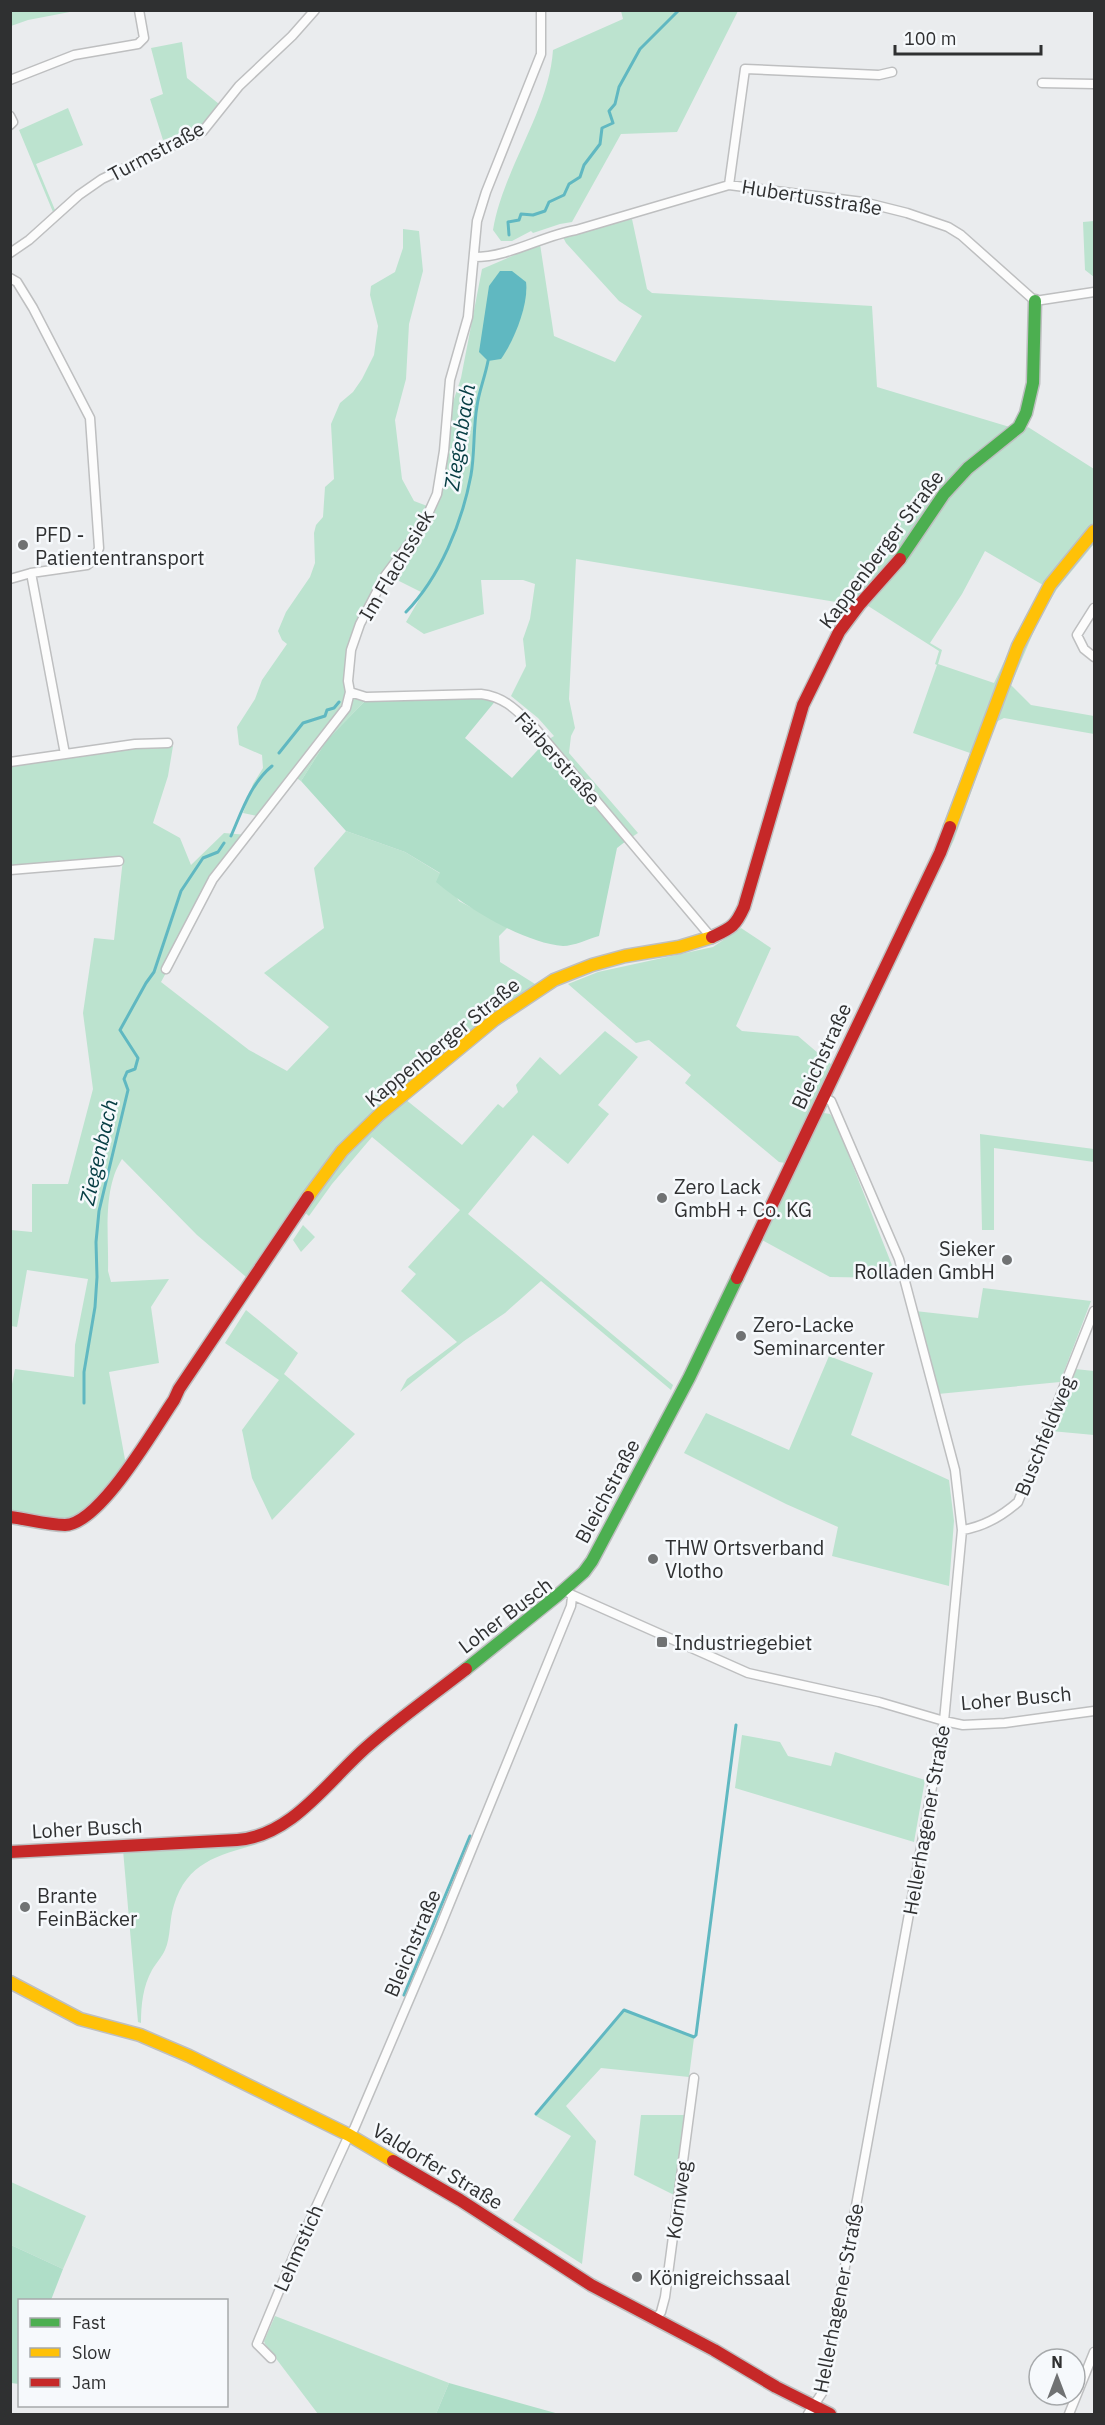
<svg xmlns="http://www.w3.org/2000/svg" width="1105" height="2425" font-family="'IBM Plex Sans',sans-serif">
	<rect width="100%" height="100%" fill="#eaecee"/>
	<!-- green -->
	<path fill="#bce3cf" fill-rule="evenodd" d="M 10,11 L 11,10 L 75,11 L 28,20 L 11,26 Z
		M 621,11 L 738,11 L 677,132 L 621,134 L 572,222 L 560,224 L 533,233 L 531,231 L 512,241 L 501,241 L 493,230 C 503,169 549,111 553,50 L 623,19 Z
		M 182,42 L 187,78 L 219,104 L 206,121 L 196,129 L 163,140 L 150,99 L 163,94 L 151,48 Z
		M 68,108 L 83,145 L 36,164 L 55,210 L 53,212 L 19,130 Z
		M 632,219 L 647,289 L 652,293 L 872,306 L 877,387 L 1023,431 L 1028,427 L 1094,469 L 1094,544 L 1057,589 L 1040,617 L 1011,685 L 1031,705 L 1094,716 L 1094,734 L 1004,718 L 996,722 L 954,840 L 873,1007 L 863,1000 L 933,852 L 970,753 L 913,733 L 937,665 L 935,664 L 939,651 L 865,604 L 860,606 L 576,559 L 569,699 L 575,728 L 571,736 L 569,753 L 638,833 L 626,841 L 546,741 L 554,736 L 538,718 L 511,696 L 526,666 L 523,639 L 530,619 L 535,584 L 523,580 L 481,580 L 484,614 L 424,634 L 406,622 L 423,593 L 391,577 C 371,612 347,650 352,692 L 367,699 L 327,740 L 301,781 L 292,775 L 262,817 L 243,813 L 253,784 L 263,768 L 262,755 L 239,745 L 237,727 L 255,699 L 262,680 L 287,644 L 282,640 L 278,631 L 286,612 L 310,577 L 315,563 L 314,533 L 316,525 L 323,517 L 325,487 L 334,479 L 331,424 L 340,403 L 353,392 L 362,379 L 374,355 L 378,326 L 370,295 L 371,286 L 395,272 L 403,248 L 403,229 L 419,231 L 423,271 L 409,324 L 406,379 L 395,420 L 402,479 L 414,501 L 435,509 L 440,495 L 443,432 L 461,378 L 482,269 L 540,244 L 554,336 L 615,362 L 642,316 L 619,301 L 566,243 L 563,237 ZM 985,551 L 1043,585 L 1023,621 L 994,683 L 938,664 L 942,650 L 930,643 L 962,594 Z
		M 1094,221 L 1094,277 L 1085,270 L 1083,222 Z
		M 173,746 L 168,776 L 153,823 L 180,838 L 191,865 L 224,833 L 248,835 L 232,852 L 161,982 L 249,1050 L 287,1071 L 329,1027 L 264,973 L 324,928 L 314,868 L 346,831 L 405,852 L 441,874 L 459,901 L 508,927 L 499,936 L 500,962 L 543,989 L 531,996 L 405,1099 L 462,1145 L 498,1104 L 503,1108 L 518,1092 L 516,1085 L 540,1057 L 560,1075 L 605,1031 L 638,1057 L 598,1105 L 609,1114 L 568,1164 L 533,1135 L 468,1214 L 673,1385 L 671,1390 L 541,1281 L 505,1313 L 464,1341 L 400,1392 L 407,1379 L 457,1342 L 401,1291 L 416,1274 L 408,1267 L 460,1210 L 372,1137 L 332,1184 L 309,1216 L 303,1211 L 252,1282 L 197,1235 L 122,1159 C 102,1190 109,1236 108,1271 L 111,1282 L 169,1279 L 151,1307 L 159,1363 L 109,1372 L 126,1465 L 91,1511 L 63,1519 L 11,1513 L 10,1394 L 15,1369 L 74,1377 L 75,1345 L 88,1279 L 27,1270 L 17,1327 L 11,1326 L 11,1230 L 32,1232 L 32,1184 L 68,1184 L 93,1089 L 83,1013 L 94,938 L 114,940 L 123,859 L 11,867 L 10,765 L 105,751 Z
		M 741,928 L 771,948 L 736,1026 L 742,1031 L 798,1036 L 832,1065 L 785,1163 L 779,1162 L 685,1083 L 691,1075 L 649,1040 L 636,1043 L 568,984 L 598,972 L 713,947 Z
		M 824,1113 L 830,1114 L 836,1123 L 897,1278 L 830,1277 L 760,1239 L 819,1117 Z
		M 980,1134 L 1094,1149 L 1094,1162 L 994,1148 L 994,1230 L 982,1230 Z
		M 303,1225 L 315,1237 L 301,1252 L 293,1240 Z
		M 983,1288 L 1091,1301 L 1060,1382 L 938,1394 L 915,1311 L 978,1318 Z
		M 246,1310 L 298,1353 L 284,1374 L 355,1434 L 272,1520 L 252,1478 L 242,1430 L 279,1380 L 225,1343 Z
		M 829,1356 L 873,1373 L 851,1435 L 949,1480 L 954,1521 L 949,1586 L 832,1556 L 838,1527 L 786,1504 L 684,1453 L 706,1413 L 789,1450 Z
		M 1075,1369 L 1094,1371 L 1094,1435 L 1051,1431 Z
		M 742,1735 L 780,1742 L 788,1756 L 831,1766 L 835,1752 L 925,1780 L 914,1842 L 735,1788 Z
		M 258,1844 C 219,1855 187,1862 174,1905 C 169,1920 171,1937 165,1950 C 162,1957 156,1963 152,1970 C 143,1986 141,2005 141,2023 L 138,2022 L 123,1850 Z
		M 625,2011 L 694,2038 L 689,2077 L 601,2068 L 566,2106 L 596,2141 L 582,2264 L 513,2220 L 571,2136 L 536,2116 Z
		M 641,2115 L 685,2115 L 674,2195 L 634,2175 Z
		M 11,2182 L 86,2216 L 63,2269 L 11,2245 Z
		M 275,2316 L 449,2383 L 436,2414 L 318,2414 L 265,2344 L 264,2341 Z"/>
	<!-- forest -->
	<path fill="#afdec8" d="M 485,696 L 497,699 L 465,738 L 512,778 L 546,741 L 626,841 L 617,848 L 599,936 C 588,939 574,946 563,946 C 524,943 465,907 436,882 L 440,873 L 405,852 L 346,831 L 301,781 L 327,740 L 367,699 Z
		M 11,2245 L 63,2269 L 51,2300 L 20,2300 L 19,2384 L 11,2383 Z
		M 449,2383 L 559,2414 L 436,2414 Z"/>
	<!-- water -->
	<path fill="#60b8c1" d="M 500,271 L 512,271 L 526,282 C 529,304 514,341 501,359 L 488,361 L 479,352 L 489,286 Z"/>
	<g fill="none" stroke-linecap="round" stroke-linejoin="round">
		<!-- stream -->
		<path stroke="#60b8c1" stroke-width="3" d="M 509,235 L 508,222 L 519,220 L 521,214 L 533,215 L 545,211 L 549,202 L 564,195 L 569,184 L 580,177 L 584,165 L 600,144 L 602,128 L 613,123 L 609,111 L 615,104 L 619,87 L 640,49 L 679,10
			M 406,612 C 440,577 462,523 471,475 C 475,452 473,429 477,406 C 479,391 485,377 488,361
			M 279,753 L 303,723 L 325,716 L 327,710 L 334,708 L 339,702
			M 231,836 C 242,811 251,783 272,766
			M 84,1403 L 84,1372 L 95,1307 L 97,1277 L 96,1242 L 99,1211 L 128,1090 L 124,1079 L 127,1072 L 135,1069 L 138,1058 L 120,1030 L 146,983 L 154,972 L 181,891 L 203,858 L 218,852 L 224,843
			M 404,1995 L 470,1836
			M 536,2114 L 624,2010 L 694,2037 L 696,2035 L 736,1725"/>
		<!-- street casing -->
		<g stroke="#bebfc0" stroke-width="11">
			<path id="street" d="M 10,80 L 74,55 L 138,44 L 144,38 L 139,10
				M 1042,83 L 1094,84
				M 10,116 L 13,122 L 10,125
				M 729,185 L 745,69 L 879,75 L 892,72
				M 10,253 L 29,240 L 79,195 L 102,179 L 203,131 L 239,86 L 292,36 L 315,10
				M 474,257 C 510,257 541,236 576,230 L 729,185 L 863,202 L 907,213 L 948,227 L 961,235 L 1035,301 L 1094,292
				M 10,278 L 17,282 L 33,308 L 90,418 L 99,548 L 95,559 L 87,565 L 31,573 L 10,579
				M 31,573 L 65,754
				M 1094,608 L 1077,635 L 1084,649 L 1094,657
				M 350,692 L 366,697 L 481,694 C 506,697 518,712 535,728 L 711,937
				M 10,762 L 135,744 L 168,743
				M 10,870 L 119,861
				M 166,969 L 213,879 L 346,708 L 350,692 L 348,681 L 351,650 L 360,624 L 385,576 L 423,525 L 437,494 L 444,451 L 450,380 L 468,317 L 477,221 L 486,192 L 541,54 L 541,10
				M 962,1530 C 983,1527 1002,1516 1018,1502 L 1094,1311
				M 570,1594 L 748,1673 L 879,1702 L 944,1721 L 963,1725 L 1005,1723 L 1094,1711
				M 656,2319 L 661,2312 L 665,2297 L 694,2078
				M 271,2358 L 257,2344 L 294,2255 L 349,2135 L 354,2129 L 438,1932 L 571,1606 L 572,1597
				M 808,2414 L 822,2393 L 944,1721 L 962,1530 L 955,1470 L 899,1259 L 831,1101 L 823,1097
				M 1069,2414 L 1094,2352"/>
		</g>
		<!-- fast casing -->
		<g stroke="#bebfc0" stroke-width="15">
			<path id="fast" d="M 900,559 L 944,494 L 968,468 L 1019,427 L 1026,413 L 1033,383 L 1035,301
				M 466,1669 L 558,1595 L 584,1572 L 592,1561 L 689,1378 L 737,1278"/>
		</g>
		<!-- slow casing -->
		<g stroke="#bebfc0" stroke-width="15">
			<path id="slow" d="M 950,827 L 1018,646 L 1050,585 L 1094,531
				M 308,1197 L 342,1151 L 380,1114 L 494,1020 L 554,980 L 592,965 L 625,956 L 679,947 L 712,937
				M 10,1982 L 80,2019 L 140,2035 L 189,2056 L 349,2135 L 393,2161"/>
		</g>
		<!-- jam casing -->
		<g stroke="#bebfc0" stroke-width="15">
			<path id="jam" d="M 712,937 C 731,928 735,927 744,907 L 803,705 L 839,632 L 860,604 L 900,559
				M 737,1278 L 940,853 L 950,827
				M 10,1517 C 27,1519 47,1525 65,1525 C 100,1524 154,1429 174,1400 L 179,1389 L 308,1197
				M 10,1852 L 237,1840 C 293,1836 329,1779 369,1745 C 400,1718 434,1694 466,1669
				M 393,2161 L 460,2200 L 591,2285 L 714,2350 L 776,2387 L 830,2414"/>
		</g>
		<!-- street -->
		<use href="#street" stroke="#fcfcfc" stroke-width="8"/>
		<!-- fast -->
		<use href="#fast" stroke="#4caf50" stroke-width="12"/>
		<!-- slow -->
		<use href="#slow" stroke="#ffc107" stroke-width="12"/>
		<!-- jam -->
		<use href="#jam" stroke="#c62828" stroke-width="12"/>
	</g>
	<!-- markers -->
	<g fill="#707273" stroke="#f6f9fc" stroke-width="2">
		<circle cx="23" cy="545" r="6"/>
		<circle cx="662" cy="1198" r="6"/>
		<circle cx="1007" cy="1260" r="6"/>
		<circle cx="741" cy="1336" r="6"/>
		<circle cx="653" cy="1559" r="6"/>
		<rect x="656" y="1636" width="12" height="12" rx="3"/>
		<circle cx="25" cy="1907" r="6"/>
		<circle cx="637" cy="2277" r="6"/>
	</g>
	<g text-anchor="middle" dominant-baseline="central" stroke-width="5" stroke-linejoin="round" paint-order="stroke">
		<!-- street labels -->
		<g font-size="20" fill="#2f3031" stroke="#f6f9fc">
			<text transform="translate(156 151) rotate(-28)">Turmstraße</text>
			<text transform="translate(812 197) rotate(9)">Hubertusstraße</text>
			<text transform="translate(881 549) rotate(-53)">Kappenberger Straße</text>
			<text transform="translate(396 565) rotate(-59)">Im Flachssiek</text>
			<text transform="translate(558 758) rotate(48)">Färberstraße</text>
			<text transform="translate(442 1042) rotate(-39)">Kappenberger Straße</text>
			<text transform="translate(821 1056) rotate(-65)">Bleichstraße</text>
			<text transform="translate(1044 1436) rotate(-68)">Buschfeldweg</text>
			<text transform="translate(607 1491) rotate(-62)">Bleichstraße</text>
			<text transform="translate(505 1615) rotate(-37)">Loher Busch</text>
			<text transform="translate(1016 1698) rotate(-5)">Loher Busch</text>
			<text transform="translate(926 1820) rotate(-80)">Hellerhagener Straße</text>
			<text transform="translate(87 1828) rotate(-3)">Loher Busch</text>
			<text transform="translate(412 1943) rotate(-67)">Bleichstraße</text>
			<text transform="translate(438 2166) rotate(31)">Valdorfer Straße</text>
			<text transform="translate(678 2200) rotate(-82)">Kornweg</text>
			<text transform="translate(298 2248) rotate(-66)">Lehmstich</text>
			<text transform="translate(838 2298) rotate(-79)">Hellerhagener Straße</text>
		</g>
		<!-- poi labels -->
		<g font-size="20" fill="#2f3031" stroke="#f6f9fc" text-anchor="start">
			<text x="35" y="534">PFD -<tspan x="35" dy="23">Patiententransport</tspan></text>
			<text x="674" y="1186">Zero Lack<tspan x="674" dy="23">GmbH + Co. KG</tspan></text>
			<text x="995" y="1248" text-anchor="end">Sieker<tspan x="995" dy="23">Rolladen GmbH</tspan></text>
			<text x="753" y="1324">Zero-Lacke<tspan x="753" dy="23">Seminarcenter</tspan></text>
			<text x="665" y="1547">THW Ortsverband<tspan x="665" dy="23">Vlotho</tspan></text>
			<text x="674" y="1642">Industriegebiet</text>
			<text x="37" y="1895">Brante<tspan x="37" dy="23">FeinBäcker</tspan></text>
			<text x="649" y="2277">Königreichssaal</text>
		</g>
		<!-- water labels -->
		<g font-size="21" font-style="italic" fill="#063d43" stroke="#f6f9fc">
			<text transform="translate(459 437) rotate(-81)">Ziegenbach</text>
			<text transform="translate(98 1152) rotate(-77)">Ziegenbach</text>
		</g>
	</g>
	<!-- border -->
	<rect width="1105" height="2425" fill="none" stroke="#2f3031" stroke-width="24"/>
	<!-- legend -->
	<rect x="18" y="2299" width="210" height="108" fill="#f6f9fc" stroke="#a6a9ab" stroke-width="1.5"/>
	<rect x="30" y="2318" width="30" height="9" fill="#4caf50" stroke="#a6a9ab" stroke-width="1.5"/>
	<text x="72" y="2329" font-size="18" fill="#2f3031">Fast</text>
	<rect x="30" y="2348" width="30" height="9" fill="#ffc107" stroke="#a6a9ab" stroke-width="1.5"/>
	<text x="72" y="2359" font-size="18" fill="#2f3031">Slow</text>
	<rect x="30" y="2378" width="30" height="9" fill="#c62828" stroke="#a6a9ab" stroke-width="1.5"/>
	<text x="72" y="2389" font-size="18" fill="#2f3031">Jam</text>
	<!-- north arrow -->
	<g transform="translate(1057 2377)"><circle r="28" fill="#f6f9fc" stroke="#a6a9ab" stroke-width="1.5"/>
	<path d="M0-4.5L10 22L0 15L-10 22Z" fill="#707273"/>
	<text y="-9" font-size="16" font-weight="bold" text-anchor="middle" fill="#2f3031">N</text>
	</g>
	<!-- scale -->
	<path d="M895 45v9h146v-9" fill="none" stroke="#2f3031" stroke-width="3"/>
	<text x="904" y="45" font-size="18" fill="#2f3031" stroke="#f6f9fc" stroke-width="4.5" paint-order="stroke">100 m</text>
</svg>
